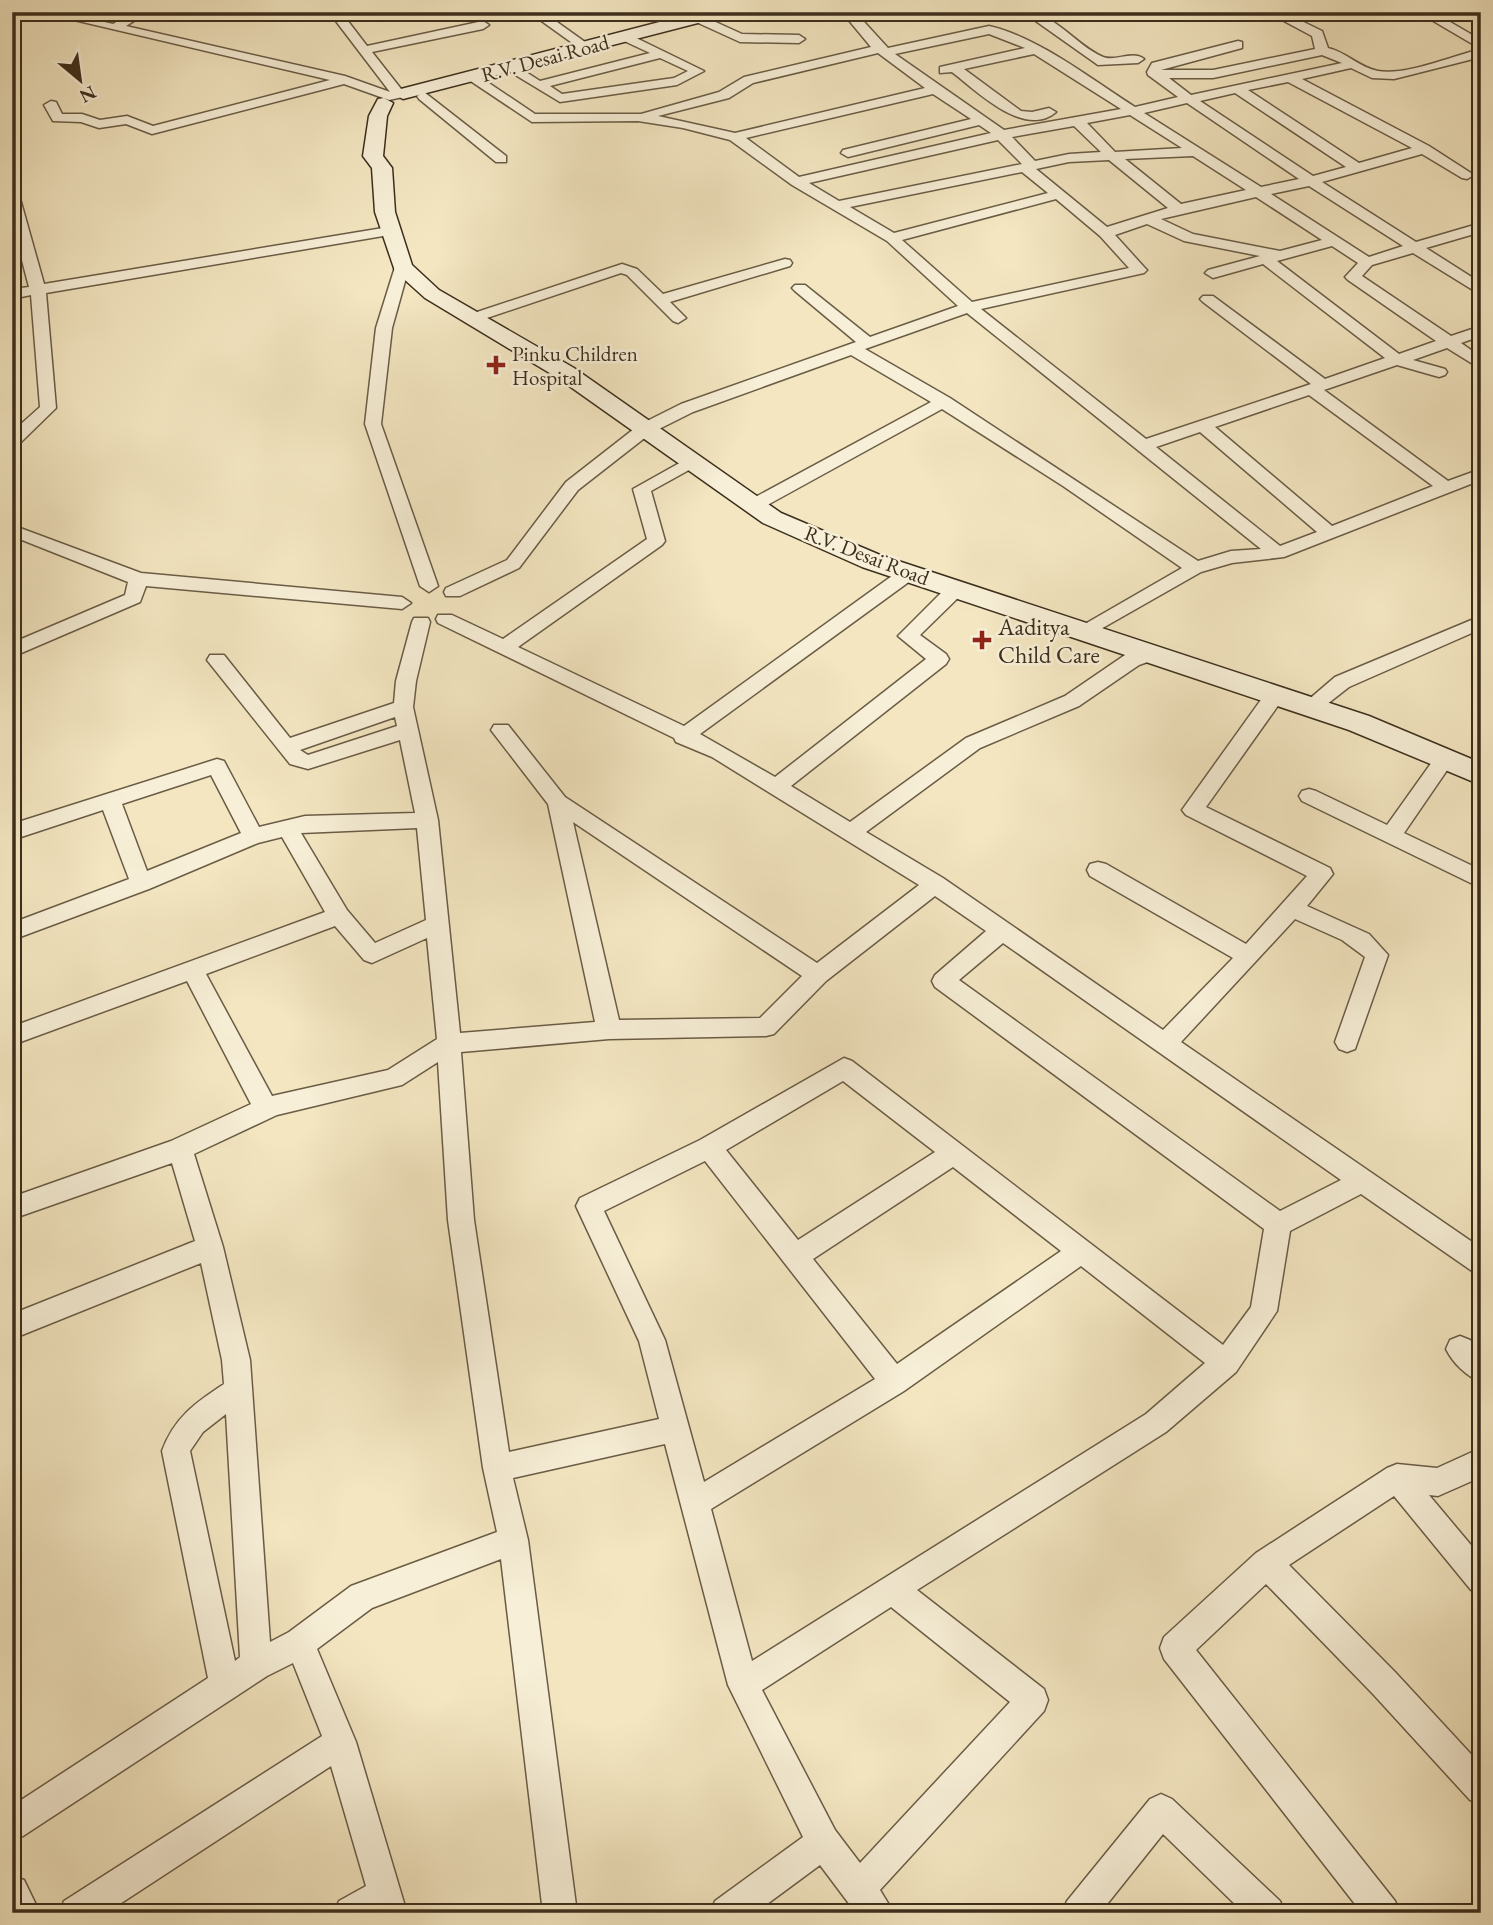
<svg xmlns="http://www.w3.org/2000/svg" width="1493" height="1925" font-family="'EB Garamond',serif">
	<rect width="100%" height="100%" fill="#f3e6c1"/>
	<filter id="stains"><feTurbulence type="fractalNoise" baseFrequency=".00286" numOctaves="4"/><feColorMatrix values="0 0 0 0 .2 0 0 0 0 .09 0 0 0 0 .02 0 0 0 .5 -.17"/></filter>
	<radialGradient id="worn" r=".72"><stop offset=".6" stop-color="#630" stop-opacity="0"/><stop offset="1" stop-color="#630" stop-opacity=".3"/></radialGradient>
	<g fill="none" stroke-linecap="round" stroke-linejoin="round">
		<!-- street casing -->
		<g stroke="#6a5c45" stroke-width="3">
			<path id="street" d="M 40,12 L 63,12 L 113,24 L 133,12 L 148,12 L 126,26 L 345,76 L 390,92 L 329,12 L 341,12 L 367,46 L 483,21 L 489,25 L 483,29 L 372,52 L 405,94 L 403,97 L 389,100 L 344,84 L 152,134 L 126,124 L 99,128 L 81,122 L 53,121 L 44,105 L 51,101 L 56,102 L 62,114 L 82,114 L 100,120 L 127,116 L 153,126 L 330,80 Z
				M 529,12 L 543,12 L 592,47 L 586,51 L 582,50 Z
				M 647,12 L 662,12 L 680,25 L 670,28 Z
				M 842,12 L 855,12 L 888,48 L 989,26 C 1038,37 1092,80 1135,107 L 1178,97 L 1148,75 L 1147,72 L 1152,63 L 1238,41 L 1242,42 L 1242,48 L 1161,70 L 1213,70 L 1315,49 L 1312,36 L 1267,12 L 1283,12 L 1322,31 L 1328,48 C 1346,52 1360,68 1378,71 C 1406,76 1452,56 1481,49 L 1481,57 L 1394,79 L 1372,78 L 1351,68 L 1302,79 L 1429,146 L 1474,175 L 1467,179 L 1462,178 L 1422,154 L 1322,182 L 1416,242 L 1481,223 L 1481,232 L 1426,248 L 1481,283 L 1481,295 L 1413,253 L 1372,265 L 1362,276 L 1451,336 L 1481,326 L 1481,336 L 1461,343 L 1481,357 L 1481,369 L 1447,348 L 1413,360 L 1445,369 L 1447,372 L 1445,375 L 1439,377 L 1397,365 L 1324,390 L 1448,481 L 1481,469 L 1481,480 L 1284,557 L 1232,563 L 1201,572 L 1085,638 L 1078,636 L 1075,632 L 1078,628 L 1182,568 L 1063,486 L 942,409 L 760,509 L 748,509 L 745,505 L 748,501 L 931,402 L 851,355 L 693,412 L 651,433 L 578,490 L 519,568 L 460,596 L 446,596 L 444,592 L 446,588 L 507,560 L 566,482 L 639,425 L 681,404 L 856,342 L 795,291 L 792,288 L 795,285 L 805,285 L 870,337 L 958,306 L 887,241 L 792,185 L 730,140 L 683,128 L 638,121 L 532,122 L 466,78 L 472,74 L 477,75 L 535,114 L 641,114 L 719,92 L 744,77 L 871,47 ZM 989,34 L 1025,48 L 940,67 L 940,73 L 952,72 C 977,91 1024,139 1056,112 L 1049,108 L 1032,112 L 1021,111 L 964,69 L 1034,54 L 1121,109 L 1004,130 L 895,54 ZM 878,53 L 925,88 L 735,133 L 658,116 L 729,98 L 753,83 ZM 1322,55 L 1342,63 L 1191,95 L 1169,78 L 1213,78 ZM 1288,82 L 1412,148 L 1359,163 L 1248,90 ZM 1235,93 L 1346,167 L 1313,176 L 1200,101 ZM 933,94 L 971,119 L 843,150 L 841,153 L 848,157 L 979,125 L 991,133 L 799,177 L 746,138 ZM 1187,103 L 1299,179 L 1261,187 L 1144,113 ZM 1130,115 L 1182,148 L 1115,152 L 1087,123 ZM 1074,126 L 1101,152 L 1069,154 L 1035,161 L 1012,137 ZM 998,140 L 1022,164 L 839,201 L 809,183 ZM 1193,156 L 1246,190 L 1181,204 L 1125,159 ZM 1109,160 L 1168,208 L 1107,227 L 1036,169 L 1069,162 ZM 1022,172 L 1048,193 L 894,233 L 850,207 ZM 1309,186 L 1403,246 L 1369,257 L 1271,194 ZM 1256,197 L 1322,240 L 1280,251 L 1193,234 L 1161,219 ZM 1056,199 L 1100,236 L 1129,268 L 972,302 L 902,240 ZM 1147,224 L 1184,241 L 1260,256 L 1208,270 L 1205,273 L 1213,278 L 1263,264 L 1385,358 L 1325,379 L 1213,296 L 1203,296 L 1200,299 L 1203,302 L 1311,384 L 1146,439 L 981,309 L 1144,273 L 1147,270 L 1144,267 L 1115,235 ZM 1332,246 L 1358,263 L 1345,277 L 1348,280 L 1436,341 L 1399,354 L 1277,261 ZM 967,313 L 1261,549 L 1231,551 L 1198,561 L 950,398 L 865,349 ZM 1309,395 L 1433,486 L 1332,526 L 1215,427 ZM 1200,432 L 1317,532 L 1280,546 L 1156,447 Z
				M 1023,12 C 1055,12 1075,45 1103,57 C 1115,62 1133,50 1144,59 L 1138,63 L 1098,65 Z
				M 1418,12 L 1433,12 L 1481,40 L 1481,49 Z
				M 698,14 L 742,34 L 799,35 L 805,39 L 799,43 L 740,42 L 694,21 L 692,18 Z
				M 626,33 L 704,71 L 677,85 L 560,102 L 504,68 L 505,65 L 515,65 L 540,81 L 650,53 L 622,40 L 620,37 ZM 660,58 L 688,71 L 674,78 L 562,94 L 550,86 Z
				M 424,92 L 506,156 L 506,162 L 496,162 L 419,99 L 417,96 Z
				M 12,191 L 19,195 L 44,284 L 389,227 L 396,231 L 389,235 L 46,293 L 56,408 L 18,445 L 12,446 L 12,432 L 40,407 L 31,295 L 12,299 L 12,289 L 29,287 L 12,222 Z
				M 785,259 L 790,260 L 792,263 L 790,266 L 670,302 L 686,318 L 678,323 L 673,321 L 627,275 L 621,273 L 478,321 L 468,321 L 465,318 L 468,315 L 622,264 L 637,269 L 663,294 Z
				M 402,263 L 409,267 L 392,328 L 381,424 L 438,586 L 429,592 L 420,586 L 365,424 L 376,328 L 395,267 Z
				M 692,456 L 701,461 L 698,465 L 651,491 L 665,541 L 662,545 L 518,647 L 684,726 L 903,568 L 917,568 L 919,572 L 917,576 L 700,734 L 775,777 L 926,659 L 898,636 L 949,585 L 963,585 L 965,589 L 963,593 L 920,635 L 946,654 L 949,659 L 946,664 L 791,786 L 850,822 L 966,738 L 1065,696 L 1125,655 L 1149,648 L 1156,649 L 1159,654 L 1156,659 L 1139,665 L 1079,706 L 980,748 L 866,832 L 943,878 L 1163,1030 L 1233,958 L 1090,876 L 1087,870 L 1090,864 L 1098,862 L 1106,864 L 1246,944 L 1307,876 L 1186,815 L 1182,810 L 1268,690 L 1282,690 L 1285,695 L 1282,700 L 1206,807 L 1330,868 L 1333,874 L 1307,906 L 1369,934 L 1388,955 L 1355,1049 L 1347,1052 L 1339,1049 L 1335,1042 L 1365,957 L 1342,940 L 1295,919 L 1181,1042 L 1481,1248 L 1481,1275 L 1472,1271 L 1361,1194 L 1290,1231 L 1277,1311 L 1236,1372 L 1166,1432 L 917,1590 L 1044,1689 L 1048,1700 L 1044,1711 L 880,1890 L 894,1913 L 856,1913 L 820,1865 L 755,1913 L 710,1913 L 715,1901 L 803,1837 L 728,1685 L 665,1444 L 513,1478 L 528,1540 L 577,1913 L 543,1913 L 501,1559 L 372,1608 L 317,1649 L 356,1742 L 407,1913 L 334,1913 L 339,1901 L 366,1886 L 331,1766 L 106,1913 L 59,1913 L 64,1901 L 322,1736 L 293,1663 L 267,1676 L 23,1836 L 12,1841 L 12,1806 L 208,1678 L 162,1451 C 174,1418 195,1403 224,1384 L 222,1360 L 201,1263 L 12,1339 L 12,1314 L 195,1241 L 172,1163 L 12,1219 L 12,1197 L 171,1141 L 251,1104 L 187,981 L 15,1044 L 12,1044 L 12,1018 L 22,1023 L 325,912 L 282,837 L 258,843 L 149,889 L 12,940 L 12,923 L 129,879 L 103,810 L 12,840 L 12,824 L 217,759 L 224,761 L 259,827 L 305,816 L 415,813 L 400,740 L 308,769 L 290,764 L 207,660 L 210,655 L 224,655 L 290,738 L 394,703 L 396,681 L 412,622 L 414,618 L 428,618 L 430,622 L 416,681 L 413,707 L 438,820 L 460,1033 L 595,1022 L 548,804 L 491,730 L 494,725 L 508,725 L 565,797 L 817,963 L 919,885 L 712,757 L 676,742 L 674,738 L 438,623 L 436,619 L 438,615 L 452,615 L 503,639 L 647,539 L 633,489 ZM 395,717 L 397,726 L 308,755 L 300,750 ZM 211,775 L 241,833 L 147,871 L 122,804 ZM 573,822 L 802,976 L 760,1018 L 619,1020 ZM 417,828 L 426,920 L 375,943 L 347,910 L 301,833 ZM 935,896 L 986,931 L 935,975 L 932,981 L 935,987 L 1264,1229 L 1251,1307 L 1223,1345 L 852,1061 L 844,1058 L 700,1140 L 580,1198 L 576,1206 L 639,1341 L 659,1419 L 509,1452 L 474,1220 L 461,1052 L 609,1039 L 766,1036 L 774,1034 L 826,981 ZM 335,926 L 364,960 L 372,963 L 427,938 L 437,1039 L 388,1070 L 272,1096 L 206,974 ZM 1003,943 L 1341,1180 L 1280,1211 L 959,980 ZM 438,1062 L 448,1220 L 483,1468 L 497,1532 L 351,1586 L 289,1632 L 270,1642 L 250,1360 L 223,1247 L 194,1154 L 277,1115 L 402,1085 ZM 843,1081 L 935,1152 L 798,1240 L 726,1150 ZM 705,1161 L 875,1379 L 704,1482 L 665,1340 L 604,1211 ZM 953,1167 L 1061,1251 L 897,1364 L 813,1259 ZM 1081,1266 L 1205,1363 L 1146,1414 L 752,1661 L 711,1509 L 904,1391 ZM 226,1414 L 240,1657 L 235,1661 L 190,1451 L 203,1432 ZM 891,1607 L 1010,1702 L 860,1863 L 835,1830 L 762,1690 Z
				M 12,525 L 141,573 L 402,597 L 411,603 L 402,609 L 146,586 L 140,602 L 12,657 L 12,643 L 125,595 L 128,582 L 12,536 Z
				M 1481,616 L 1481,629 L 1349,687 L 1317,712 L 1303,712 L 1300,707 L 1335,677 Z
				M 1444,753 L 1451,755 L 1454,760 L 1404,833 L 1481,870 L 1481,888 L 1302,801 L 1299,796 L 1302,791 L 1309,789 L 1316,791 L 1387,825 L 1437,755 Z
				M 1460,1336 L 1470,1340 L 1481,1351 L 1481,1382 C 1466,1376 1453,1363 1446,1349 L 1450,1340 Z
				M 1481,1448 L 1481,1477 L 1438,1496 L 1429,1495 L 1481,1557 L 1481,1595 L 1471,1590 L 1394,1496 L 1289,1565 L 1395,1672 L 1481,1765 L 1481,1805 L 1470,1800 L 1373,1694 L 1266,1584 L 1196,1650 L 1395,1901 L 1400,1913 L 1362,1913 L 1164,1659 L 1160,1648 L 1164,1637 L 1256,1553 L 1387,1468 L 1397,1464 L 1437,1468 Z
				M 1161,1794 L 1172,1799 L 1280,1901 L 1285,1913 L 1244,1913 L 1163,1834 L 1100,1913 L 1062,1913 L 1067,1901 L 1150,1799 Z
				M 12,1876 L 24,1880 L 40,1913 L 12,1913 Z"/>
		</g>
		<!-- secondary casing -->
		<g stroke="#3c2e1c" stroke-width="3">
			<path id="secondary" d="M 698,12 L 727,12 L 725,16 L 403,99 L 394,94 L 397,90 Z
				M 384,98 L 393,103 L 387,116 L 383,156 L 392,168 L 395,212 L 412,265 L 439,290 L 574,368 L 781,513 L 880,555 L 1369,716 L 1481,763 L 1481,785 L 1349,730 L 862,567 L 763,523 L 558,378 L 425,298 L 395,271 L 375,212 L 372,168 L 363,156 L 369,116 L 378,99 Z"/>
		</g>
		<!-- street -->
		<use href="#street" fill="#f7efd7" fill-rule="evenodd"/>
		<!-- secondary -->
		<use href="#secondary" fill="#f7efd7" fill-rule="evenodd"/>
	</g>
	<!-- markers -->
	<g fill="#8f2418" stroke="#f7efd7" stroke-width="2.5">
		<path d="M492.5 354.5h7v7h7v7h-7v7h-7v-7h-7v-7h7z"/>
		<path d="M978.5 629.5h7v7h7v7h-7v7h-7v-7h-7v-7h7z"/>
	</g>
	<g text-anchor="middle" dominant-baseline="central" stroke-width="5" stroke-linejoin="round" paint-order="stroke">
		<!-- far-street labels -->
		<g font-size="21" fill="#3c2e1c" stroke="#f7efd7">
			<text transform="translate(545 58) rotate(-15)">R.V. Desai Road</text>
			<text transform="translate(867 555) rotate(21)">R.V. Desai Road</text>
		</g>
		<!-- far-poi labels -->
		<g font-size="21" fill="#3c2e1c" stroke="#f7efd7" text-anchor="start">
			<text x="512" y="353">Pinku Children<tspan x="512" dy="24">Hospital</tspan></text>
		</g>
		<!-- poi labels -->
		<g font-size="24" fill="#3c2e1c" stroke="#f7efd7" text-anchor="start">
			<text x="998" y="626">Aaditya<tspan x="998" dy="28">Child Care</tspan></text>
		</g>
	</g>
	<!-- margin -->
	<rect width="1493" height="1925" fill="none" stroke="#f3e6c1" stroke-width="42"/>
	<rect x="14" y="14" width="1465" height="1897" fill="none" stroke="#3c2e1c" stroke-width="3.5"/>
	<rect x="21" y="21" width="1451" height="1883" fill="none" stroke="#3c2e1c" stroke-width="2"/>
	<!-- north arrow -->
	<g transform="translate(80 80) rotate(151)" stroke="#f7efd7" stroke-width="5" paint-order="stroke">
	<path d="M0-5L12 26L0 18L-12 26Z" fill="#3c2e1c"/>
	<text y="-10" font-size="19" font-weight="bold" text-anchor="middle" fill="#3c2e1c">N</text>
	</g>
	<rect width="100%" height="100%" filter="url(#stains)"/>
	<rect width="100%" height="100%" fill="url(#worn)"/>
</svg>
